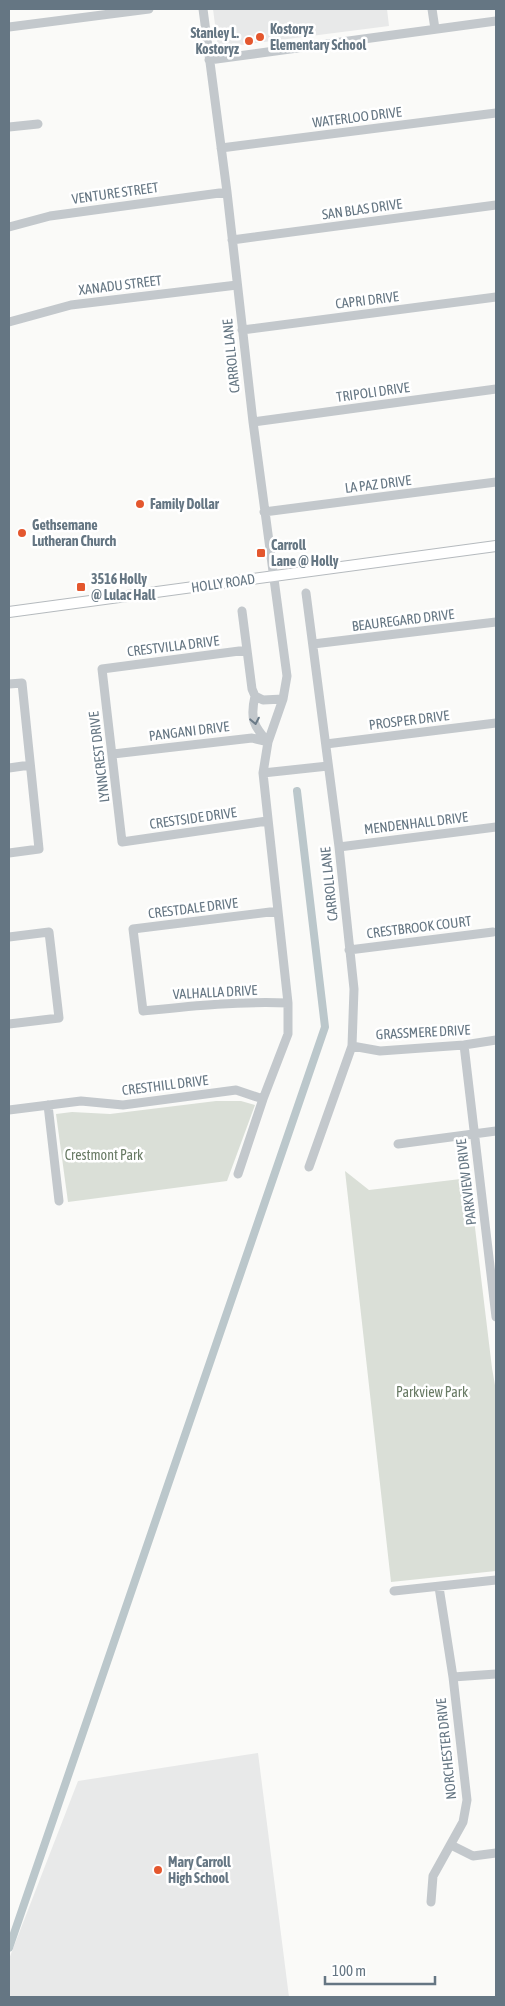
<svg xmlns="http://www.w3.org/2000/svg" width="505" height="2006" font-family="'Asap Condensed',sans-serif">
	<rect width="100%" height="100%" fill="#fafaf8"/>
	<!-- built -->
	<path fill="#e8e9e9" d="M 213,9 L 387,9 L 389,26 L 218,48 Z
		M 258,1753 L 289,1997 L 9,1997 L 9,1959 L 78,1781 Z"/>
	<!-- green -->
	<path fill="#dadfd7" d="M 216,1101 L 241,1101 L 255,1105 L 227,1181 L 68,1202 L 56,1114 L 72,1112 L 110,1114 Z
		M 345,1171 L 369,1190 L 469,1178 L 492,1368 L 496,1391 L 496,1571 L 391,1582 Z"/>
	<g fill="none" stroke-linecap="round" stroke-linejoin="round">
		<!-- canal -->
		<path stroke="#bbc7cb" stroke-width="8" d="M 9,1948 L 325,1027 L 297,791"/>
		<!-- major casing -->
		<g stroke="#b5babe" stroke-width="12">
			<path id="major" d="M 9,612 L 496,546"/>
		</g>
		<!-- minor -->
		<path stroke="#c3c8cc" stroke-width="9" d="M 203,9 L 227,192 L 253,422 L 287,676 L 283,699 L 268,742 L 263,773 L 288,1003 L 288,1034 L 263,1099 L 238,1174
			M 432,9 L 435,29
			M 9,27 L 149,9
			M 209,60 L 496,21
			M 9,127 L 38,124
			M 221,148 L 496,113
			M 9,227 L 50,216 L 227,192
			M 232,240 L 496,205
			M 9,322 L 71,305 L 237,285
			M 242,330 L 496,297
			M 253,422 L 496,389
			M 264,512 L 496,482
			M 306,593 L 339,847 L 354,989 L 352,1046 L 309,1167
			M 242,611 L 252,689 L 255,696 L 263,700 L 283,699
			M 313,644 L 496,622
			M 247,650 L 102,669 L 122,842 L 267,821
			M 9,684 L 22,683 L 39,849 L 9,853
			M 255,696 C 250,718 253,726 268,742
			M 326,744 L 496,723
			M 113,754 L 252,738 L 268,742
			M 9,768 L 30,765
			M 263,773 L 328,766
			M 339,847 L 496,827
			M 278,911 L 133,929 L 143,1011 C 192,1006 239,1001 288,1003
			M 9,937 L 49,932 L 59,1018 L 9,1024
			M 349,950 L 493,932
			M 464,1045 L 496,1317
			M 352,1046 L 380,1051 L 464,1045 L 496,1040
			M 48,1105 L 59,1201
			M 9,1110 L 81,1101 L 123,1105 L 236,1090 L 263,1099
			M 398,1144 L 496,1131
			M 394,1591 L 496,1580
			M 453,1677 L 496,1674
			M 451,1845 L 473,1856 L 496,1853
			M 431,1902 L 433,1876 L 463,1822 L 467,1800 L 453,1677 L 439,1587"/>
		<!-- major -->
		<use href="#major" stroke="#fff" stroke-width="10"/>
	</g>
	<!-- one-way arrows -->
	<defs><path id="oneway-chevron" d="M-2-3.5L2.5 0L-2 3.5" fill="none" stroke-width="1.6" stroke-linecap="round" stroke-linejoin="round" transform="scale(1.25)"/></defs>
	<use stroke="#6a7a87" href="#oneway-chevron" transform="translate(255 721) rotate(79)"/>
	<!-- markers -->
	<g fill="#e4572e" stroke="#fff" stroke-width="2">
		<circle cx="260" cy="37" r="5"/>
		<circle cx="249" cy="41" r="5"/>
		<circle cx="140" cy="504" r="5"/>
		<circle cx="22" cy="533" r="5"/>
		<rect x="256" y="548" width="10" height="10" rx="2.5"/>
		<rect x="76" y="582" width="10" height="10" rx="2.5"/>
		<circle cx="158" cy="1870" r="5"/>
	</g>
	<g text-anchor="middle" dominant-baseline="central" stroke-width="5" stroke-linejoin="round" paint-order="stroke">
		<!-- poi labels -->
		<g font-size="14" font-weight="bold" fill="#657683" stroke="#fff" text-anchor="start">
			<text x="270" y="29">Kostoryz<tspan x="270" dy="16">Elementary School</tspan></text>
			<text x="239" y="33" text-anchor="end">Stanley L.<tspan x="239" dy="16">Kostoryz</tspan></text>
			<text x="150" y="504">Family Dollar</text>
			<text x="32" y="525">Gethsemane<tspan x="32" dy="16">Lutheran Church</tspan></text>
			<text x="271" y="545">Carroll<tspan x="271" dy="16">Lane @ Holly</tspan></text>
			<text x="91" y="579">3516 Holly<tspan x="91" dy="16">@ Lulac Hall</tspan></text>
			<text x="168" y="1862">Mary Carroll<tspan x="168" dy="16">High School</tspan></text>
		</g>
		<!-- street labels -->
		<g font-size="14" fill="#657683" stroke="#fff">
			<text transform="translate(357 117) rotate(-7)">WATERLOO DRIVE</text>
			<text transform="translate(115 193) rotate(-8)">VENTURE STREET</text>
			<text transform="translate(362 209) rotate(-8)">SAN BLAS DRIVE</text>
			<text transform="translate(120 285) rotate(-7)">XANADU STREET</text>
			<text transform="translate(367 300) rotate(-7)">CAPRI DRIVE</text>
			<text transform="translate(231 356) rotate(-96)">CARROLL LANE</text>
			<text transform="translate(373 392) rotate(-8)">TRIPOLI DRIVE</text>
			<text transform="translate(378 484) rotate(-7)">LA PAZ DRIVE</text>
			<text transform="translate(223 583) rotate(-8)">HOLLY ROAD</text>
			<text transform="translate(403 620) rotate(-7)">BEAUREGARD DRIVE</text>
			<text transform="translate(173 646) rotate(-7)">CRESTVILLA DRIVE</text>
			<text transform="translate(409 720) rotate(-7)">PROSPER DRIVE</text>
			<text transform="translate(189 731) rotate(-7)">PANGANI DRIVE</text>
			<text transform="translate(99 757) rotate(-97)">LYNNCREST DRIVE</text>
			<text transform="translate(193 818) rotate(-8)">CRESTSIDE DRIVE</text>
			<text transform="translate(416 823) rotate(-7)">MENDENHALL DRIVE</text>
			<text transform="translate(329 884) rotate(-96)">CARROLL LANE</text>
			<text transform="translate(193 908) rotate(-7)">CRESTDALE DRIVE</text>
			<text transform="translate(419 927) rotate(-7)">CRESTBROOK COURT</text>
			<text transform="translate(215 992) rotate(-3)">VALHALLA DRIVE</text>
			<text transform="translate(423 1032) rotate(-3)">GRASSMERE DRIVE</text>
			<text transform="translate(165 1085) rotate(-7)">CRESTHILL DRIVE</text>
			<text transform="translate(466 1182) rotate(-97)">PARKVIEW DRIVE</text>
			<text transform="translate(446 1749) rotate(-96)">NORCHESTER DRIVE</text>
		</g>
		<!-- park labels -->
		<g font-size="14" fill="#687a64" stroke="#fff">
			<text x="104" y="1155">Crestmont Park</text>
			<text x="432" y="1392">Parkview Park</text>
		</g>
	</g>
	<!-- border -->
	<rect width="505" height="2006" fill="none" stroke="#657683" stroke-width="20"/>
	<!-- scale -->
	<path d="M325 1976v8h110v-8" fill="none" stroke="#657683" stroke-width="2.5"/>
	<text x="332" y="1976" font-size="15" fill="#657683" stroke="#ffffff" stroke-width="4" paint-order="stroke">100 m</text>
</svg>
